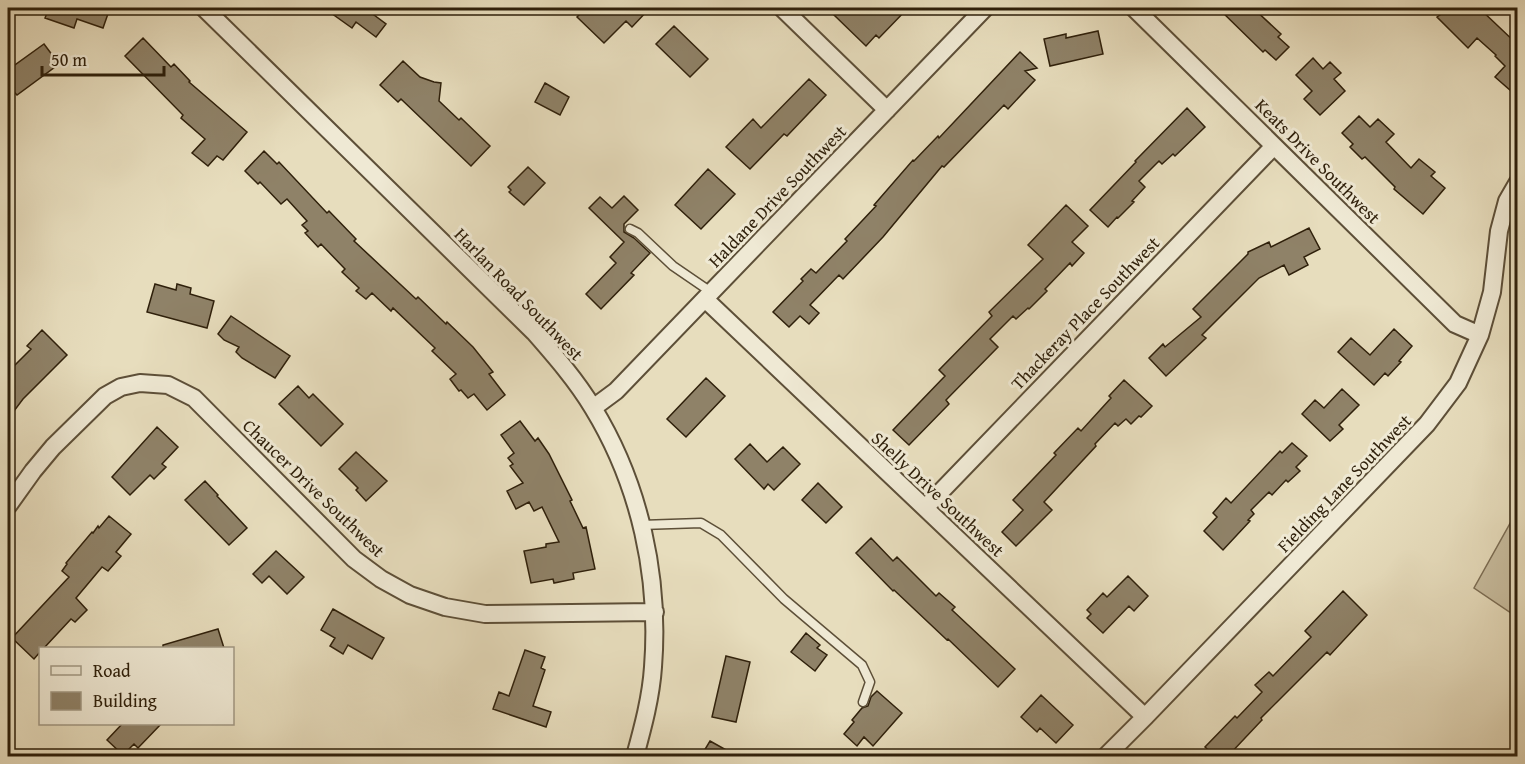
<svg xmlns="http://www.w3.org/2000/svg" width="1525" height="764" font-family="'Gentium Book Plus',serif">
	<rect width="100%" height="100%" fill="#e7ddbd"/>
	<filter id="stains"><feTurbulence type="fractalNoise" baseFrequency=".00333" numOctaves="4"/><feColorMatrix values="0 0 0 0 .2 0 0 0 0 .09 0 0 0 0 .02 0 0 0 .5 -.17"/></filter>
	<radialGradient id="worn" r=".72"><stop offset=".6" stop-color="#630" stop-opacity="0"/><stop offset="1" stop-color="#630" stop-opacity=".3"/></radialGradient>
	<!-- green -->
	<path fill="#c8bd9f" stroke="#7c6e55" stroke-width="1.5" d="M 1517,511 L 1517,617 L 1474,588 Z"/>
	<!-- building -->
	<path fill="#8f8268" stroke="#2f200b" stroke-width="1.5" d="M 49,8 L 110,8 L 103,28 L 77,19 L 74,28 L 45,18 Z
		M 324,8 L 367,8 L 366,9 L 386,24 L 376,37 L 356,22 L 352,28 Z
		M 586,8 L 650,8 L 632,27 L 626,21 L 604,43 L 577,17 Z
		M 841,8 L 908,8 L 879,38 L 876,35 L 866,46 L 834,15 Z
		M 1218,8 L 1253,8 L 1281,34 L 1278,37 L 1289,47 L 1276,60 L 1265,50 L 1263,52 Z
		M 1433,8 L 1479,8 L 1518,45 L 1518,97 L 1495,77 L 1505,66 L 1495,56 L 1496,55 L 1477,38 L 1468,48 L 1437,17 L 1440,15 Z
		M 674,26 L 708,59 L 690,77 L 656,44 Z
		M 1098,31 L 1103,54 L 1050,66 L 1044,39 L 1066,34 L 1066,38 Z
		M 143,38 L 171,67 L 174,64 L 190,81 L 189,82 L 247,132 L 223,160 L 217,156 L 208,166 L 192,153 L 205,139 L 181,118 L 183,115 L 125,56 Z
		M 44,44 L 59,64 L 17,95 L 13,91 L 8,95 L 8,70 Z
		M 1020,52 L 1037,68 L 1025,71 L 1035,80 L 1008,109 L 1004,105 L 944,167 L 942,166 L 883,237 L 843,279 L 839,275 L 810,305 L 819,313 L 809,324 L 800,316 L 789,327 L 773,312 L 803,281 L 801,279 L 811,269 L 816,273 L 847,241 L 845,239 L 876,206 L 874,205 L 913,160 L 914,161 L 938,136 L 939,138 Z
		M 1313,58 L 1323,69 L 1330,62 L 1341,73 L 1334,79 L 1345,91 L 1320,115 L 1304,99 L 1312,91 L 1296,75 Z
		M 403,61 L 420,77 L 434,82 L 441,83 L 439,101 L 459,120 L 461,118 L 490,146 L 471,166 L 401,99 L 398,102 L 380,85 Z
		M 809,79 L 826,95 L 787,136 L 784,134 L 750,169 L 726,147 L 753,119 L 761,128 Z
		M 545,83 L 569,97 L 560,115 L 535,102 Z
		M 1187,108 L 1205,127 L 1175,156 L 1173,154 L 1162,164 L 1159,161 L 1139,181 L 1145,187 L 1132,201 L 1134,202 L 1118,218 L 1117,217 L 1108,227 L 1090,210 L 1136,162 L 1135,161 Z
		M 1359,116 L 1370,127 L 1378,119 L 1394,134 L 1386,142 L 1411,168 L 1419,159 L 1435,172 L 1431,176 L 1445,188 L 1423,214 L 1394,189 L 1395,187 L 1365,157 L 1362,159 L 1350,147 L 1353,144 L 1342,133 Z
		M 264,151 L 277,164 L 279,162 L 327,213 L 329,211 L 356,239 L 354,241 L 416,299 L 418,297 L 446,324 L 447,322 L 473,347 L 493,372 L 489,374 L 505,395 L 487,410 L 474,394 L 468,398 L 461,390 L 459,391 L 450,379 L 456,374 L 432,351 L 435,348 L 393,308 L 391,311 L 372,293 L 366,299 L 356,291 L 359,288 L 342,272 L 345,269 L 321,244 L 318,247 L 305,233 L 308,231 L 302,225 L 307,221 L 287,199 L 281,204 L 260,182 L 258,184 L 245,171 Z
		M 528,167 L 545,183 L 524,205 L 509,192 L 511,190 L 508,187 Z
		M 708,169 L 735,194 L 701,229 L 675,205 Z
		M 624,196 L 638,210 L 624,224 L 624,232 L 634,238 L 650,253 L 631,273 L 634,275 L 601,309 L 586,294 L 616,263 L 610,257 L 624,242 L 589,208 L 600,197 L 612,208 Z
		M 1066,205 L 1088,226 L 1072,242 L 1084,253 L 1072,266 L 1070,263 L 1045,289 L 1047,291 L 1029,309 L 1028,308 L 1016,319 L 1013,316 L 990,339 L 998,347 L 946,400 L 949,404 L 909,445 L 893,430 L 945,376 L 939,370 L 992,316 L 989,312 L 1043,259 L 1028,245 Z
		M 1309,228 L 1320,249 L 1304,257 L 1308,265 L 1289,275 L 1284,265 L 1259,278 L 1202,335 L 1206,338 L 1166,376 L 1149,358 L 1163,344 L 1165,347 L 1201,317 L 1193,309 L 1248,254 L 1248,252 L 1269,242 L 1271,247 Z
		M 155,284 L 176,290 L 177,284 L 191,288 L 190,294 L 214,301 L 207,328 L 147,312 Z
		M 231,316 L 290,356 L 275,378 L 242,358 L 236,352 L 239,347 L 224,340 L 218,334 Z
		M 1394,329 L 1412,346 L 1399,361 L 1401,362 L 1388,376 L 1385,373 L 1374,385 L 1338,352 L 1351,338 L 1370,355 Z
		M 42,330 L 67,355 L 23,399 L 8,419 L 8,376 L 14,370 L 12,368 L 31,349 L 27,346 Z
		M 706,378 L 725,396 L 686,437 L 667,419 Z
		M 1124,380 L 1152,406 L 1141,417 L 1139,416 L 1131,424 L 1126,419 L 1118,426 L 1115,423 L 1095,444 L 1096,446 L 1044,502 L 1052,510 L 1016,546 L 1002,532 L 1023,510 L 1013,500 L 1056,455 L 1054,453 L 1078,428 L 1081,431 L 1111,398 L 1109,396 Z
		M 298,386 L 309,398 L 313,394 L 343,424 L 321,446 L 279,404 Z
		M 1342,389 L 1359,405 L 1339,425 L 1343,429 L 1330,441 L 1302,414 L 1315,400 L 1324,408 Z
		M 520,421 L 535,441 L 538,438 L 549,454 L 572,500 L 570,501 L 583,528 L 586,527 L 595,569 L 573,573 L 574,579 L 554,583 L 553,579 L 531,583 L 524,551 L 546,547 L 546,544 L 559,542 L 542,507 L 534,511 L 529,502 L 516,509 L 507,491 L 523,483 L 510,466 L 513,464 L 508,458 L 514,453 L 501,435 Z
		M 157,427 L 178,447 L 162,464 L 166,467 L 154,479 L 150,475 L 130,495 L 112,477 Z
		M 1292,443 L 1307,456 L 1296,467 L 1300,471 L 1288,482 L 1286,480 L 1272,495 L 1269,492 L 1251,510 L 1254,514 L 1248,520 L 1250,521 L 1223,550 L 1204,531 L 1217,517 L 1213,513 L 1226,498 L 1231,503 L 1280,451 L 1282,453 Z
		M 750,444 L 767,462 L 783,447 L 800,464 L 774,490 L 768,484 L 764,489 L 735,459 Z
		M 356,452 L 387,481 L 366,501 L 356,490 L 358,488 L 339,469 Z
		M 205,481 L 218,495 L 217,496 L 247,528 L 229,545 L 185,500 Z
		M 818,483 L 842,507 L 826,523 L 802,500 Z
		M 109,516 L 131,534 L 116,552 L 121,556 L 108,571 L 102,567 L 76,598 L 87,610 L 75,622 L 71,619 L 44,648 L 40,648 L 40,652 L 34,659 L 12,638 L 69,577 L 62,571 L 67,564 L 66,563 L 92,532 L 93,533 L 98,526 L 99,528 Z
		M 871,538 L 893,561 L 897,557 L 936,596 L 939,593 L 955,607 L 952,610 L 1015,669 L 998,687 L 948,639 L 947,640 L 894,590 L 893,591 L 856,553 Z
		M 276,551 L 304,577 L 287,594 L 269,576 L 262,583 L 253,574 Z
		M 1128,576 L 1148,596 L 1134,611 L 1129,606 L 1103,633 L 1087,618 L 1091,614 L 1087,610 L 1103,593 L 1107,597 Z
		M 1343,591 L 1367,615 L 1330,655 L 1327,652 L 1261,718 L 1262,720 L 1261,721 L 1228,756 L 1215,756 L 1205,747 L 1235,716 L 1237,718 L 1262,692 L 1255,685 L 1269,672 L 1273,676 L 1311,637 L 1305,631 Z
		M 333,609 L 384,638 L 372,659 L 348,645 L 343,654 L 330,646 L 335,638 L 321,630 Z
		M 218,629 L 224,648 L 163,648 L 163,645 Z
		M 806,633 L 820,645 L 817,648 L 827,655 L 815,671 L 791,652 Z
		M 525,650 L 545,657 L 541,668 L 545,670 L 533,706 L 551,712 L 546,727 L 493,709 L 499,692 L 509,696 Z
		M 726,656 L 750,662 L 736,722 L 712,717 Z
		M 877,691 L 902,713 L 873,746 L 864,737 L 857,746 L 844,734 L 854,722 L 852,720 L 862,708 L 868,706 L 871,697 Z
		M 1041,695 L 1073,725 L 1056,743 L 1040,728 L 1037,732 L 1021,717 Z
		M 123,723 L 162,723 L 138,748 L 134,744 L 123,755 L 107,740 Z
		M 710,741 L 737,756 L 701,756 Z"/>
	<g fill="none" stroke-linecap="round" stroke-linejoin="round">
		<!-- service casing -->
		<g stroke="#5d4f38" stroke-width="11">
			<path id="service" d="M 630,229 L 638,233 L 673,266 L 711,292
				M 641,525 L 701,523 L 721,535 L 784,599 L 862,665 L 870,682 L 863,702"/>
		</g>
		<!-- minor casing -->
		<g stroke="#5d4f38" stroke-width="20">
			<path id="minor" d="M 204,8 L 534,332 C 555,356 576,380 593,408 C 640,485 660,577 653,667 C 651,697 643,727 635,756
				M 782,8 L 887,110
				M 1134,8 L 1455,324 L 1480,335
				M 705,299 L 1145,717
				M 593,408 L 616,391 L 985,8
				M 8,506 L 33,471 L 53,447 L 105,396 L 121,387 L 140,383 L 168,385 L 194,398 L 354,559 L 381,579 L 410,595 L 445,607 L 485,614 L 655,612
				M 925,508 L 1274,146
				M 1106,756 L 1145,717 L 1427,424 L 1458,383 L 1480,335 L 1492,292 L 1499,231 L 1507,201 L 1518,182"/>
		</g>
		<!-- service -->
		<use href="#service" stroke="#efe9d4" stroke-width="8"/>
		<!-- minor -->
		<use href="#minor" stroke="#efe9d4" stroke-width="16"/>
	</g>
	<g text-anchor="middle" dominant-baseline="central" stroke-width="6" stroke-linejoin="round" paint-order="stroke">
		<!-- street labels -->
		<g font-size="18" fill="#2f200b" stroke="#efe9d4">
			<text transform="translate(1318 161) rotate(45)">Keats Drive Southwest</text>
			<text transform="translate(777 196) rotate(-46)">Haldane Drive Southwest</text>
			<text transform="translate(519 294) rotate(46)">Harlan Road Southwest</text>
			<text transform="translate(1085 313) rotate(-46)">Thackeray Place Southwest</text>
			<text transform="translate(1344 483) rotate(-46)">Fielding Lane Southwest</text>
			<text transform="translate(314 488) rotate(44)">Chaucer Drive Southwest</text>
			<text transform="translate(938 494) rotate(43)">Shelly Drive Southwest</text>
		</g>
	</g>
	<!-- margin -->
	<rect width="1525" height="764" fill="none" stroke="#e7ddbd" stroke-width="30"/>
	<rect x="9" y="9" width="1507" height="746" fill="none" stroke="#2f200b" stroke-width="3"/>
	<rect x="15" y="15" width="1495" height="734" fill="none" stroke="#2f200b" stroke-width="1.5"/>
	<!-- legend -->
	<rect x="39" y="647" width="195" height="78" fill="#efe9d4" stroke="#a29984" stroke-width="1.5"/>
	<rect x="51" y="666" width="30" height="9" fill="#efe9d4" stroke="#a29984" stroke-width="1.5"/>
	<text x="93" y="677" font-size="18" fill="#2f200b">Road</text>
	<rect x="51" y="692" width="30" height="18" fill="#8f8268" stroke="#a29984" stroke-width="1.5"/>
	<text x="93" y="707" font-size="18" fill="#2f200b">Building</text>
	<!-- scale -->
	<path d="M42 66v9h122v-9" fill="none" stroke="#2f200b" stroke-width="3"/>
	<text x="51" y="66" font-size="18" fill="#2f200b" stroke="#efe9d4" stroke-width="4.5" paint-order="stroke">50 m</text>
	<rect width="100%" height="100%" filter="url(#stains)"/>
	<rect width="100%" height="100%" fill="url(#worn)"/>
</svg>
